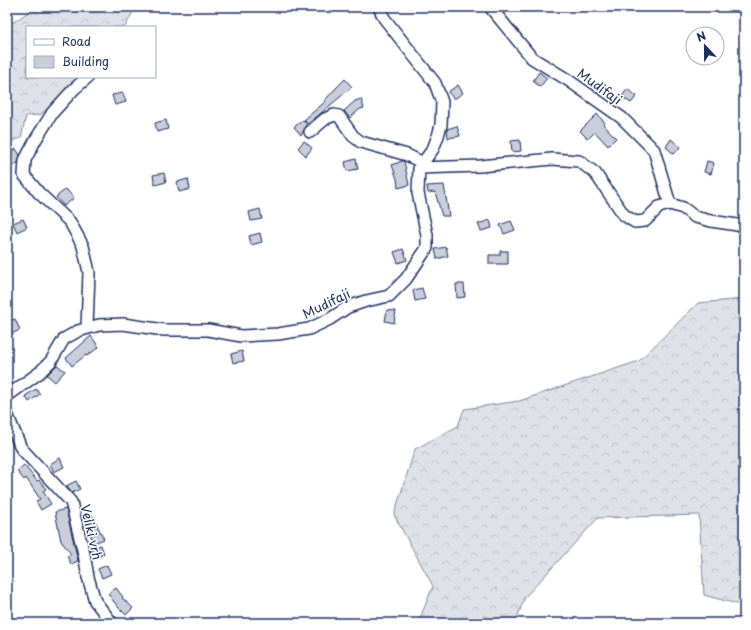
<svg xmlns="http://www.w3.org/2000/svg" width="751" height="630" font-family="'Playpen Sans',sans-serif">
	<defs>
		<pattern id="forest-crowns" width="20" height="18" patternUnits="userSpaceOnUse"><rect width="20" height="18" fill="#dee1e7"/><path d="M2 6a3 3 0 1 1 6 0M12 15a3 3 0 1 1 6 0" fill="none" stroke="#bec1c9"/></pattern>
	</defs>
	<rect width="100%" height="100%" fill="#fff"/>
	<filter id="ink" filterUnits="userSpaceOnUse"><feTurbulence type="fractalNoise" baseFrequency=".025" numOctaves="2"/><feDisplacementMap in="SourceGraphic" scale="8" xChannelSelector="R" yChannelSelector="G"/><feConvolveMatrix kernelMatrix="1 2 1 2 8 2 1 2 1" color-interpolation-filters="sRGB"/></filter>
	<g filter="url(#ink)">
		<!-- forest -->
		<path fill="url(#forest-crowns)" stroke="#7c88a2" d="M 36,7 L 138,7 L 135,8 L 125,27 L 27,27 L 27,77 L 84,77 L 40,115 L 26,116 L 21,138 L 7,143 L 7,18 L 9,25 Z
			M 744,299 L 744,606 L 704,595 L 699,515 L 598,518 L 525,597 L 515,623 L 418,623 L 433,586 L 394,515 L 415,449 L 458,426 L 464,409 L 519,401 L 639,361 L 698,303 Z"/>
		<!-- building -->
		<path fill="#caceda" stroke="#1b2f5e" d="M 539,72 L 547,78 L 540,87 L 533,81 Z
			M 345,79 L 352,87 L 308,124 L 304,120 L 326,101 L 325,100 L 337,87 Z
			M 458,85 L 463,93 L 454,99 L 448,92 Z
			M 627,89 L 637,96 L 631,103 L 622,97 Z
			M 123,93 L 126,102 L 115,105 L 112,95 Z
			M 361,99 L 364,108 L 360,109 L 350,118 L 344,111 L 355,101 Z
			M 597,114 L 605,123 L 603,124 L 616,138 L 608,146 L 595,132 L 588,139 L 580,131 Z
			M 166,120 L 168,129 L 157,132 L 155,123 Z
			M 303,120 L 307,125 L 301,135 L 294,127 Z
			M 457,126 L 460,136 L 448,138 L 447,129 Z
			M 671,139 L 680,147 L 674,154 L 666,147 Z
			M 520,140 L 521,151 L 512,152 L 511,141 Z
			M 304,141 L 312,148 L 306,156 L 298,148 Z
			M 16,149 L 20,155 L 18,163 L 12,166 L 7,158 L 10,156 L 9,153 Z
			M 356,159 L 358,169 L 347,171 L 345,162 Z
			M 402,161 L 404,161 L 409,185 L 398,188 L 397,179 L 392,165 Z
			M 707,161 L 714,163 L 711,174 L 704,172 Z
			M 164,173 L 166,182 L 155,185 L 153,175 Z
			M 188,179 L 190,189 L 179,192 L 177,182 Z
			M 444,185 L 449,216 L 442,216 L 435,192 L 428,193 L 427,186 Z
			M 66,189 L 74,198 L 64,206 L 56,197 Z
			M 260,209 L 262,219 L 251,221 L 249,212 Z
			M 23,219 L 27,227 L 17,232 L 13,223 Z
			M 490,220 L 492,228 L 481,231 L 478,224 Z
			M 511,221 L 515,230 L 504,234 L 500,225 Z
			M 260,233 L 262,242 L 251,245 L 249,236 Z
			M 446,247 L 448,256 L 437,259 L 435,249 Z
			M 403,249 L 407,260 L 398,263 L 394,252 Z
			M 500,251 L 508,251 L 508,264 L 489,264 L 489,255 L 500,255 Z
			M 456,284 L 464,284 L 465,297 L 457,298 Z
			M 422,288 L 425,299 L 415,301 L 413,290 Z
			M 387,310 L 396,311 L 394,323 L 385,321 Z
			M 15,319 L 20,330 L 9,335 L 7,330 L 7,322 Z
			M 91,336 L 99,347 L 87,356 L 86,355 L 72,366 L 66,358 Z
			M 242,351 L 244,361 L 233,363 L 231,354 Z
			M 57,365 L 65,371 L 55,382 L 47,375 Z
			M 36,389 L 40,394 L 29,402 L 25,396 Z
			M 60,458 L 64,467 L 54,472 L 50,464 Z
			M 24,465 L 37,481 L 39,480 L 46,489 L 43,491 L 51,504 L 41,510 L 36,501 L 40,499 L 26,478 L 24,480 L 17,471 Z
			M 76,481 L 80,489 L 72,493 L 66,486 Z
			M 66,509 L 78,561 L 71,564 L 67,556 L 71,554 L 61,541 L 55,512 Z
			M 91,513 L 104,539 L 94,543 L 86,526 L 85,526 L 82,517 Z
			M 101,545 L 104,554 L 94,558 L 90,549 Z
			M 107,565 L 111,574 L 102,578 L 98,569 Z
			M 116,588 L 123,597 L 122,598 L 133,608 L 126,615 L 118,607 L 108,594 Z"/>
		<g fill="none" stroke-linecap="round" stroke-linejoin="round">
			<!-- minor casing -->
			<g stroke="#1b2f5e" stroke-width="14">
				<path id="minor" d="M 490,7 L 532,58 L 568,80 L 622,118 L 654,150 L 670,204
					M 310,132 L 325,119 L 334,115 L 339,116 L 353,136 L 361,142 L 407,155 L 423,163
					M 419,168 L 480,166 L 552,159 L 579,161 L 595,173 L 624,215 L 635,222 L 645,221 L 659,207 L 670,204 L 683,208 L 695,217 L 711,221 L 744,226
					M 87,328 L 89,272 L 83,246 L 70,222 L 39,193 L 24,175 L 25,160 L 36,139 L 53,112 L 74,89 L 88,77
					M 7,396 L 39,373 L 51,361 L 64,339 L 78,331 L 99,325 L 123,324 L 164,330 L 208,330 L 241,336 L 278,334 L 309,329 L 330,319 L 348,307 L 366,301 L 389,296 L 406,279 L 427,248 L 427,235 L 418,193 L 419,168 L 433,149 L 438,136 L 441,125 L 442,102 L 435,83 L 384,18 L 379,7
					M 7,414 L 21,448 L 71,502 L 84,554 L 88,577 L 95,601 L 112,623"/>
			</g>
			<!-- minor -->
			<use href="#minor" stroke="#fff" stroke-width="11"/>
		</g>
	</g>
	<g text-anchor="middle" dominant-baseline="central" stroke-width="3" stroke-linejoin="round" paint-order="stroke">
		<!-- street labels -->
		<g font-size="13" fill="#1b2f5e" stroke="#fff">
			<text transform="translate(600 86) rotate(36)">Mudifaji</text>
			<text transform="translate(326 303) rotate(-26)">Mudifaji</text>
			<text transform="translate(92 532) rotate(77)">Veliki vrh</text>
		</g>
	</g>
	<!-- margin -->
	<rect width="751" height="630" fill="none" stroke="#fff" stroke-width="24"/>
	<rect x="12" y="12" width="727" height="606" fill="none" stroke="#1b2f5e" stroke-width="1.5" filter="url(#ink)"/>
	<!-- legend -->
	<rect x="26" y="26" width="130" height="52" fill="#ffffff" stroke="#a4acbf"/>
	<rect x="34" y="39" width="20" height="6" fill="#ffffff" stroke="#a4acbf"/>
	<text x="62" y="46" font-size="12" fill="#1b2f5e">Road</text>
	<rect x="34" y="56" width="20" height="12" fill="#caceda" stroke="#a4acbf"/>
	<text x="62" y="66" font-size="12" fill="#1b2f5e">Building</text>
	<!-- north arrow -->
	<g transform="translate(705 46) rotate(338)"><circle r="19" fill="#ffffff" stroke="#a4acbf"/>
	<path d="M0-3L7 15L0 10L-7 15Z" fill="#1b2f5e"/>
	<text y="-6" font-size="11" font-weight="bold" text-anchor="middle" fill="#1b2f5e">N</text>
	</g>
</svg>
